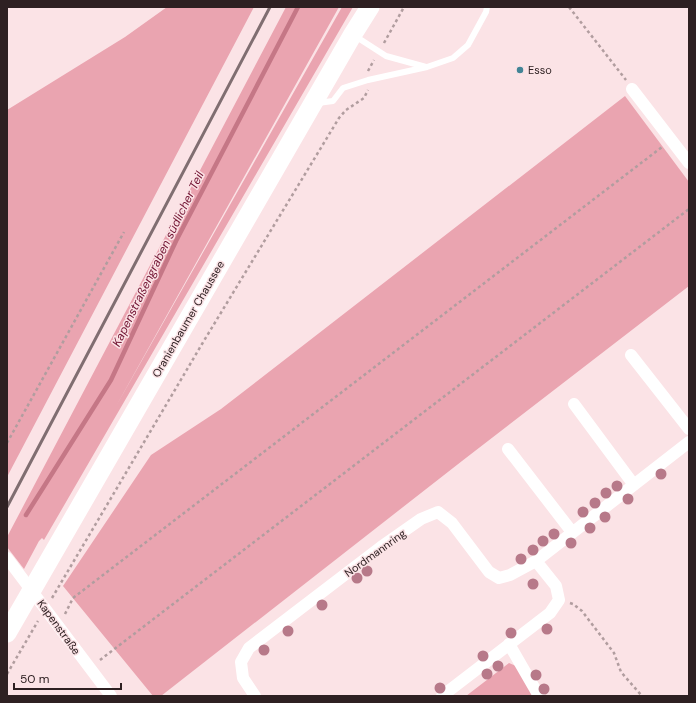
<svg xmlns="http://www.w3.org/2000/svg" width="696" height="703" font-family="'DM Sans',sans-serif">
	<rect width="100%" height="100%" fill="#fbe3e6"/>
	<!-- green -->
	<path fill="#eaa4b0" d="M 167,7 L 254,7 L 7,477 L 7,110 L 125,37 Z
		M 286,7 L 339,7 L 115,408 L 342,7 L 353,7 L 44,540 L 42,538 L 39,541 L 24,569 L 7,547 L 7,537 Z
		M 625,96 L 689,182 L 689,286 L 462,461 L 161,696 L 153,696 L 63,586 L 151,455 L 221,409 Z
		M 509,663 L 516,666 L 533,696 L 466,696 Z"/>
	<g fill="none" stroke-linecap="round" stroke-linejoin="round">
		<!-- stream -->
		<path stroke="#c57786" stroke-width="4.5" d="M 26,515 L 111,380 L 176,241 L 298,7"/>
		<!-- path -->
		<path stroke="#b19d9f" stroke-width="2.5" stroke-dasharray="3 3" stroke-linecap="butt" d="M 569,7 L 626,80
			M 384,43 L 404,7
			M 368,71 L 374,60
			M 7,443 L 124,232
			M 52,598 L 202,344 L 339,118 L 346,110 L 364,98 L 368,90
			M 570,603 L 573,604 L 582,611 L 614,653 L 621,672 L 642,696
			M 65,614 L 73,598 L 662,147
			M 100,660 L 689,209
			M 7,674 L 38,621"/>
		<!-- service -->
		<path stroke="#fff" stroke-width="6" d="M 355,36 L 386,56 L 426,67
			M 318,103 L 333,101 L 343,88 L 368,80 L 427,67 L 453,58 L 468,45 L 486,12 L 487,7"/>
		<!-- minor -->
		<path stroke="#fff" stroke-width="12" d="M 632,89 L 689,163
			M 631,355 L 689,429
			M 574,404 L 634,485
			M 508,449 L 572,532
			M 7,558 L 111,696
			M 509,644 L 539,696
			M 255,696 L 243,678 L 241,662 L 249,648 L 381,547 L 421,519 L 438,512 L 452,523 L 489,572 L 499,578 L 510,575 L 536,561 L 689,442
			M 442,696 L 550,613 L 559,600 L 556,586 L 536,561"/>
		<!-- primary -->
		<path stroke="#fff" stroke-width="19" d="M 7,633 L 353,34 L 370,7"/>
		<!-- rail -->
		<path stroke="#806e71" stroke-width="3" d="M 7,507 L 270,7"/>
	</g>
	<!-- trees -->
	<g fill="#b77989">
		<circle cx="661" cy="474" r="5.5"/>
		<circle cx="617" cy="486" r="5.5"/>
		<circle cx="606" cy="493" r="5.5"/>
		<circle cx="628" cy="499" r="5.5"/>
		<circle cx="595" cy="503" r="5.5"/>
		<circle cx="583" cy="512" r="5.5"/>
		<circle cx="605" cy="517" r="5.5"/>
		<circle cx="590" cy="528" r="5.5"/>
		<circle cx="554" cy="534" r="5.5"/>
		<circle cx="543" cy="541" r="5.5"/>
		<circle cx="571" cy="543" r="5.5"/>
		<circle cx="533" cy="550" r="5.5"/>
		<circle cx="521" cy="559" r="5.5"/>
		<circle cx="367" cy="571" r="5.5"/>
		<circle cx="357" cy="578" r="5.5"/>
		<circle cx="533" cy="584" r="5.5"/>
		<circle cx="322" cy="605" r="5.5"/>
		<circle cx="547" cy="629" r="5.5"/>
		<circle cx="288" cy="631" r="5.5"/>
		<circle cx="511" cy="633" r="5.5"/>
		<circle cx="264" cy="650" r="5.5"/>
		<circle cx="483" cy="656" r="5.5"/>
		<circle cx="498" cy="666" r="5.5"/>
		<circle cx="487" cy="674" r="5.5"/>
		<circle cx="536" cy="675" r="5.5"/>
		<circle cx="440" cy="688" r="5.5"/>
		<circle cx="544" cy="689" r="5.5"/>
	</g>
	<!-- markers -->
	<circle fill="#428496" stroke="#fbe3e6" stroke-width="1.5" cx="520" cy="70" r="4"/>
	<g text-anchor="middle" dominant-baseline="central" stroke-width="3" stroke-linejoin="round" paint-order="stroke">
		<!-- poi labels -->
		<g font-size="11" fill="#2e2022" stroke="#fbe3e6" text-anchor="start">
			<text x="528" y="70">Esso</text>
		</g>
		<!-- street labels -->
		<g font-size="11" fill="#2e2022" stroke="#fbe3e6">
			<text transform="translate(188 319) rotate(-60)">Oranienbaumer Chaussee</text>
			<text transform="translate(375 553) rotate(-36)">Nordmannring</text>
			<text transform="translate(59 627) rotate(54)">Kapenstraße</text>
		</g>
		<!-- water labels -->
		<g font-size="12" font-style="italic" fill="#711231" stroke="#fbe3e6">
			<text transform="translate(158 259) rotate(-64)">Kapenstraßengraben südlicher Teil</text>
		</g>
	</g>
	<!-- border -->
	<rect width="696" height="703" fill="none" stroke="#2e2022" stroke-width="16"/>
	<!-- scale -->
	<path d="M14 683v6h107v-6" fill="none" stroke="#2e2022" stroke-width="2"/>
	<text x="20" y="683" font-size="12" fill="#2e2022" stroke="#fbe3e6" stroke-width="3" paint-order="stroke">50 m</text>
</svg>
